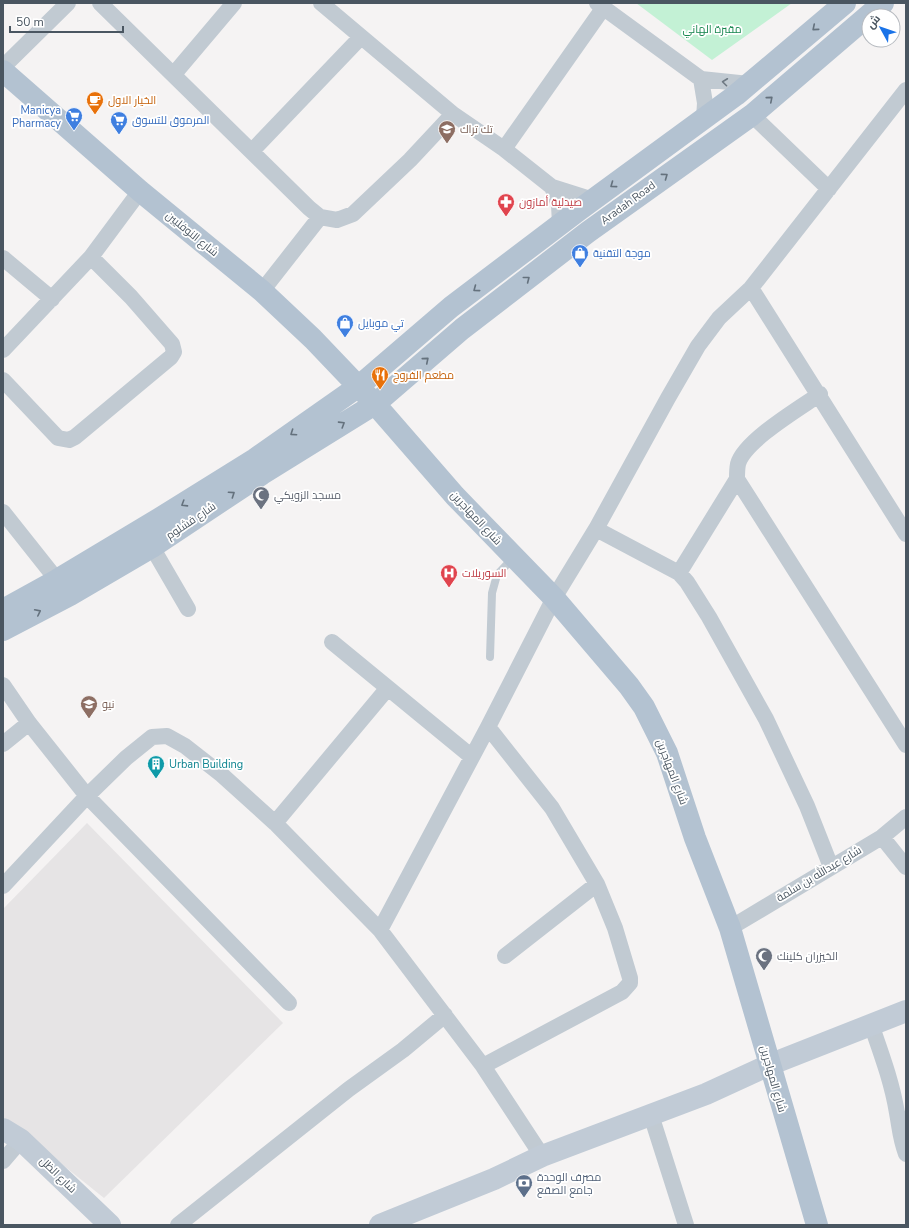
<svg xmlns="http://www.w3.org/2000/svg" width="909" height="1228" font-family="'Nunito Sans',Cairo,sans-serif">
	<rect width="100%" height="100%" fill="#f5f3f3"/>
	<!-- education -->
	<path fill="#e6e4e5" d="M 87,823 L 283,1023 L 104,1198 L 3,1117 L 3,909 Z"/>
	<!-- green -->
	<path fill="#c3f1d5" d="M 636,3 L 792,3 L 712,60 Z"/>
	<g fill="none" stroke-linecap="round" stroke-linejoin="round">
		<!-- lane -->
		<path stroke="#c1cad2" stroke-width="8" d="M 490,657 L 492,593 L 497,575 L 513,558"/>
		<!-- street -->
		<path stroke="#c1cad2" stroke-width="16" d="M 100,3 L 309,208 L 320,217 L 337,220 L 353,214 L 410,160 L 453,114
			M 321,3 L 453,114 L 504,149
			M 597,3 L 701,79 L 749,84
			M 3,67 L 68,3
			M 174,74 L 234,3
			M 701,79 L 705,103 L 704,118
			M 752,115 L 829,189
			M 252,151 L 361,37
			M 552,187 L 559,205 L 560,224
			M 593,200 L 552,187 L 504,149 L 604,7
			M 3,258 L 52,299
			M 751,288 L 906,534
			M 262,291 L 320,217
			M 3,350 L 91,257 L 140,191
			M 3,380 L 58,438 L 69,440 L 75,437 L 171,357 L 174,352 L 172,344 L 131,297 L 91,257
			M 737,479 L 906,745
			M 3,512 L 57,580
			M 596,529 L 679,573 L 687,582 L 709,617 L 766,719 L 807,806 L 831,867
			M 152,547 L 188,609
			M 679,573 L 737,479 C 737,474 737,469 738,464 C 744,441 800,408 820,394
			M 332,642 L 472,757
			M 3,685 L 29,723 L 87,796 L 289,1003
			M 3,744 L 29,723
			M 275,823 L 387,689
			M 882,837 L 906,867
			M 3,886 L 87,796 L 126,758 L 152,737 L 167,736 L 185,746 L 222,775 L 275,823 L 380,930 L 483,1066 L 542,1156
			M 730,928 L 882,837 L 906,817
			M 380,930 L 488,727 L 554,598 L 596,529 L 668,398 L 698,346 L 719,318 L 751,288 L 906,90
			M 505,956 L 597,884
			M 871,1024 C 881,1053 892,1082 897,1113 C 900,1129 900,1138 906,1154
			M 483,1066 L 622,992 L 630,983 L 630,978 L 615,928 L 597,884 L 552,808 L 488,727
			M 651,1115 L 686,1225
			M 3,1161 L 21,1140
			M 178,1225 L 349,1089 L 403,1050 L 445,1015"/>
		<!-- secondary -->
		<path stroke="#c1cbd6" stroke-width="22" d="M 3,1129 L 21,1140 L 110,1225
			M 380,1225 L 494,1179 L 542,1156 L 706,1094 L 769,1065 L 906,1011"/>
		<!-- primary -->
		<path stroke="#b3c2d1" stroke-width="22" d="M 3,71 L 140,191 L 262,291 L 313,339 L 375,404 L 455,496 L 554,598 L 629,686 L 644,707 L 667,753 L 695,838 L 730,928 L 817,1225
			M 3,610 L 57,580 L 162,517 L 255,459 L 359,386 L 451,307 L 579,210 L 736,95 L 845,3
			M 3,630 L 70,595 L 152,547 L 262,474 L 375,404 L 462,329 L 588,232 L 752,115 L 883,3"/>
	</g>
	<!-- one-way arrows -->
	<defs><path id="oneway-chevron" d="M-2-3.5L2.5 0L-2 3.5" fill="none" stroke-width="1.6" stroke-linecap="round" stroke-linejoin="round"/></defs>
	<g stroke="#64717d">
		<use href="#oneway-chevron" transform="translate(815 28) rotate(140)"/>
		<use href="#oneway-chevron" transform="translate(770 99) rotate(-41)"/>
		<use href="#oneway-chevron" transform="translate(665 176) rotate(-36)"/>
		<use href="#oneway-chevron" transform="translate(613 185) rotate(144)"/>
		<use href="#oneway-chevron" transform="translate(527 279) rotate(-38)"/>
		<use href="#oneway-chevron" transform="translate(476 289) rotate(143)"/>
		<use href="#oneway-chevron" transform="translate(426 360) rotate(-40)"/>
		<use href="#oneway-chevron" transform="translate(342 424) rotate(-32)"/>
		<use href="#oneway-chevron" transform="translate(293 433) rotate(146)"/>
		<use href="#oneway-chevron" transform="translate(232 494) rotate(-34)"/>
		<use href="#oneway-chevron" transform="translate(184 504) rotate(148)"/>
		<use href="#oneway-chevron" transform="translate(38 612) rotate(-27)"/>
	</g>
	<use stroke="#6e7983" href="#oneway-chevron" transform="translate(725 82) rotate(-173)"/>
	<!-- icons -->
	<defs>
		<g id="cafe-pin" transform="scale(0.9)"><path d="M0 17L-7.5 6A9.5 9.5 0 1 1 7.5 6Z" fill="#e8710a" stroke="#fff"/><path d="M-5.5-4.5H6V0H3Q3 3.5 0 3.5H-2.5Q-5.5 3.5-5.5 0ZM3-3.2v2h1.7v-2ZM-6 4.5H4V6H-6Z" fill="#fff"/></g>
		<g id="supermarket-pin" transform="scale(0.9)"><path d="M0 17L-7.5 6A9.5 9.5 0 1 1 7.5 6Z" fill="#3f7fe0" stroke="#fff"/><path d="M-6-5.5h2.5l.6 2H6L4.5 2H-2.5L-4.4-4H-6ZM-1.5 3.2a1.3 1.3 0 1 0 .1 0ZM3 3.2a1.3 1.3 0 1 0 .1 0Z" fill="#fff"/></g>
		<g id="school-pin" transform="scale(0.9)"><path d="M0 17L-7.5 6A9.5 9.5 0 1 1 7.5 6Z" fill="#8d6e63" stroke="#fff"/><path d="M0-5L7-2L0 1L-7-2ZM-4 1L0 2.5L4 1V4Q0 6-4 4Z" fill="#fff"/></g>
		<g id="pharmacy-pin" transform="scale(0.9)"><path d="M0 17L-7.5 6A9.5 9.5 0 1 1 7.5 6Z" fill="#e0444e" stroke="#fff"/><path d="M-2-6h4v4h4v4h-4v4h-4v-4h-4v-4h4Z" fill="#fff"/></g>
		<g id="shop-pin" transform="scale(0.9)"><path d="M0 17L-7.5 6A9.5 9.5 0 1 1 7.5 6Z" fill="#3f7fe0" stroke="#fff"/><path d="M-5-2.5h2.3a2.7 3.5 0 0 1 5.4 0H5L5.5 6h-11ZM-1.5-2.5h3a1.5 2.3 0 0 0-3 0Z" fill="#fff"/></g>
		<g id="restaurant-pin" transform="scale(0.9)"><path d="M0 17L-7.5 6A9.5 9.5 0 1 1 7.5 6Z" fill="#e8710a" stroke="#fff"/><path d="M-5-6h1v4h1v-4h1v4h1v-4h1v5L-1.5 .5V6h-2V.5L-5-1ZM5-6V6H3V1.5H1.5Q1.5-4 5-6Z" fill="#fff"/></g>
		<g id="mosque-pin" transform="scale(0.9)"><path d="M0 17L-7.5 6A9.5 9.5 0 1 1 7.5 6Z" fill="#6b7280" stroke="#fff"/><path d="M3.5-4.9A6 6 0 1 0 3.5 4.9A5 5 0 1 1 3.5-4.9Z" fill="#fff"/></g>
		<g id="hospital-pin" transform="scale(0.9)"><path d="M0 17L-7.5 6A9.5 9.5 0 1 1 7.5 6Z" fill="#e0444e" stroke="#fff"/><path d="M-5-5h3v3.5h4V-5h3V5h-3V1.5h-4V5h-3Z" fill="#fff"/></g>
		<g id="building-pin" transform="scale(0.9)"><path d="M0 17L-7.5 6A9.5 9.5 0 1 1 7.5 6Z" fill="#0f9aa8" stroke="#fff"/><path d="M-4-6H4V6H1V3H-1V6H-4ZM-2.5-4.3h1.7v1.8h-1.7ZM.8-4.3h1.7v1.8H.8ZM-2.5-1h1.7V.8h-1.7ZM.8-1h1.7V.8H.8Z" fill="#fff"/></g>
		<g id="bank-pin" transform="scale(0.9)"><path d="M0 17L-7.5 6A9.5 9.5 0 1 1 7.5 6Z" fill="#5c6f8a" stroke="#fff"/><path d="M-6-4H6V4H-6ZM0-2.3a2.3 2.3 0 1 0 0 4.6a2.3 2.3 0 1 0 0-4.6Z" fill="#fff"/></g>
	</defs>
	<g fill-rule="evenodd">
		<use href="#cafe-pin" x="95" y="100"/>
		<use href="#supermarket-pin" x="74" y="116"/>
		<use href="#supermarket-pin" x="119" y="120"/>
		<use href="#school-pin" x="447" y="129"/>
		<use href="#pharmacy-pin" x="506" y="202"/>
		<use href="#shop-pin" x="580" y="253"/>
		<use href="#shop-pin" x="345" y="323"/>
		<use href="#restaurant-pin" x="380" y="375"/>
		<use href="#mosque-pin" x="261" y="495"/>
		<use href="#hospital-pin" x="449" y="573"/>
		<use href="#school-pin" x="89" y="704"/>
		<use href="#building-pin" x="156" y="764"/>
		<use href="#mosque-pin" x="764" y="956"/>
		<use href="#bank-pin" x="524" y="1183"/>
	</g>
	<g text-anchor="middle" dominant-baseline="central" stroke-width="3.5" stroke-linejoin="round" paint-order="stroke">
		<!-- park labels -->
		<g font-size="11" fill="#17864f" stroke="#fff">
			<text x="712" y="29">مقبرة الهاني</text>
		</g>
		<!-- food labels -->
		<g font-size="11" fill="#c56008" stroke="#fff" text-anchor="start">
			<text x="108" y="100">الخيار الاول</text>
			<text x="393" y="375">مطعم الفروج</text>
		</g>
		<!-- shop labels -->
		<g font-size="11" fill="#366cbe" stroke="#fff" text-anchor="start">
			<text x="61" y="110" text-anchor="end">Manicya<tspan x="61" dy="13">Pharmacy</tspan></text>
			<text x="132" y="120">المرموق للتسوق</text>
			<text x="593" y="253">موجة التقنية</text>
			<text x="358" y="323">تي موبايل</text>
		</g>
		<!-- education labels -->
		<g font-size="11" fill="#785e54" stroke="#fff" text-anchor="start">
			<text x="460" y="129">تك تراك</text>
			<text x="102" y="704">نيو</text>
		</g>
		<!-- health labels -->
		<g font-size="11" fill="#be3a42" stroke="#fff" text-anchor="start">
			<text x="519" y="202">صيدلية أمازون</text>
			<text x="462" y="573">السوريلات</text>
		</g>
		<!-- street labels -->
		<g font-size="11" fill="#4a5661" stroke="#fff">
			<text transform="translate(628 203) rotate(-36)">Aradah Road</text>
			<text transform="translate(192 234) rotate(39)">شارع النوفليين</text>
			<text transform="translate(476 518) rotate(47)">شارع المهاجرين</text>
			<text transform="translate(191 521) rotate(-34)">شارع فشلوم</text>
			<text transform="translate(672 772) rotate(69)">شارع المهاجرين</text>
			<text transform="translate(819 874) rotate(-31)">شارع عبدالله بن سلمة</text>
			<text transform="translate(773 1079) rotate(74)">شارع المهاجرين</text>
			<text transform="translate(58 1175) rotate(44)">شارع الظل</text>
		</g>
		<!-- worship labels -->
		<g font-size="11" fill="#5b616d" stroke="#fff" text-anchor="start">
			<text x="274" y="495">مسجد الزويكي</text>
			<text x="777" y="956">الخيزران كلينك</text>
		</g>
		<!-- culture labels -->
		<g font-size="11" fill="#0d838f" stroke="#fff" text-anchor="start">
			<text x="169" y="764">Urban Building</text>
		</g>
		<!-- service labels -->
		<g font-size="11" fill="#4e5e75" stroke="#fff" text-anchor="start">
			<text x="537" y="1177">مصرف الوحدة<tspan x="537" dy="13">جامع الصقع</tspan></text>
		</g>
	</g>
	<!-- border -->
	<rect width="909" height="1228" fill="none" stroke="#4a5661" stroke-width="8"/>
	<!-- north arrow -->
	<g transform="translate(881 28) rotate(310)"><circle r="19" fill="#ffffff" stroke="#b7bbc0"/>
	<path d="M0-3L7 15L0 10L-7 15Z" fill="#1a73e8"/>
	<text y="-6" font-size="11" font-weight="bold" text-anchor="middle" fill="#4a5661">ش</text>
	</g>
	<!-- scale -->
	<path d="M10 26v6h113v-6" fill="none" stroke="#4a5661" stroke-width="2"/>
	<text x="16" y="26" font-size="12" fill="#4a5661" stroke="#ffffff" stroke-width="3" paint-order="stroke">50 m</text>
</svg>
